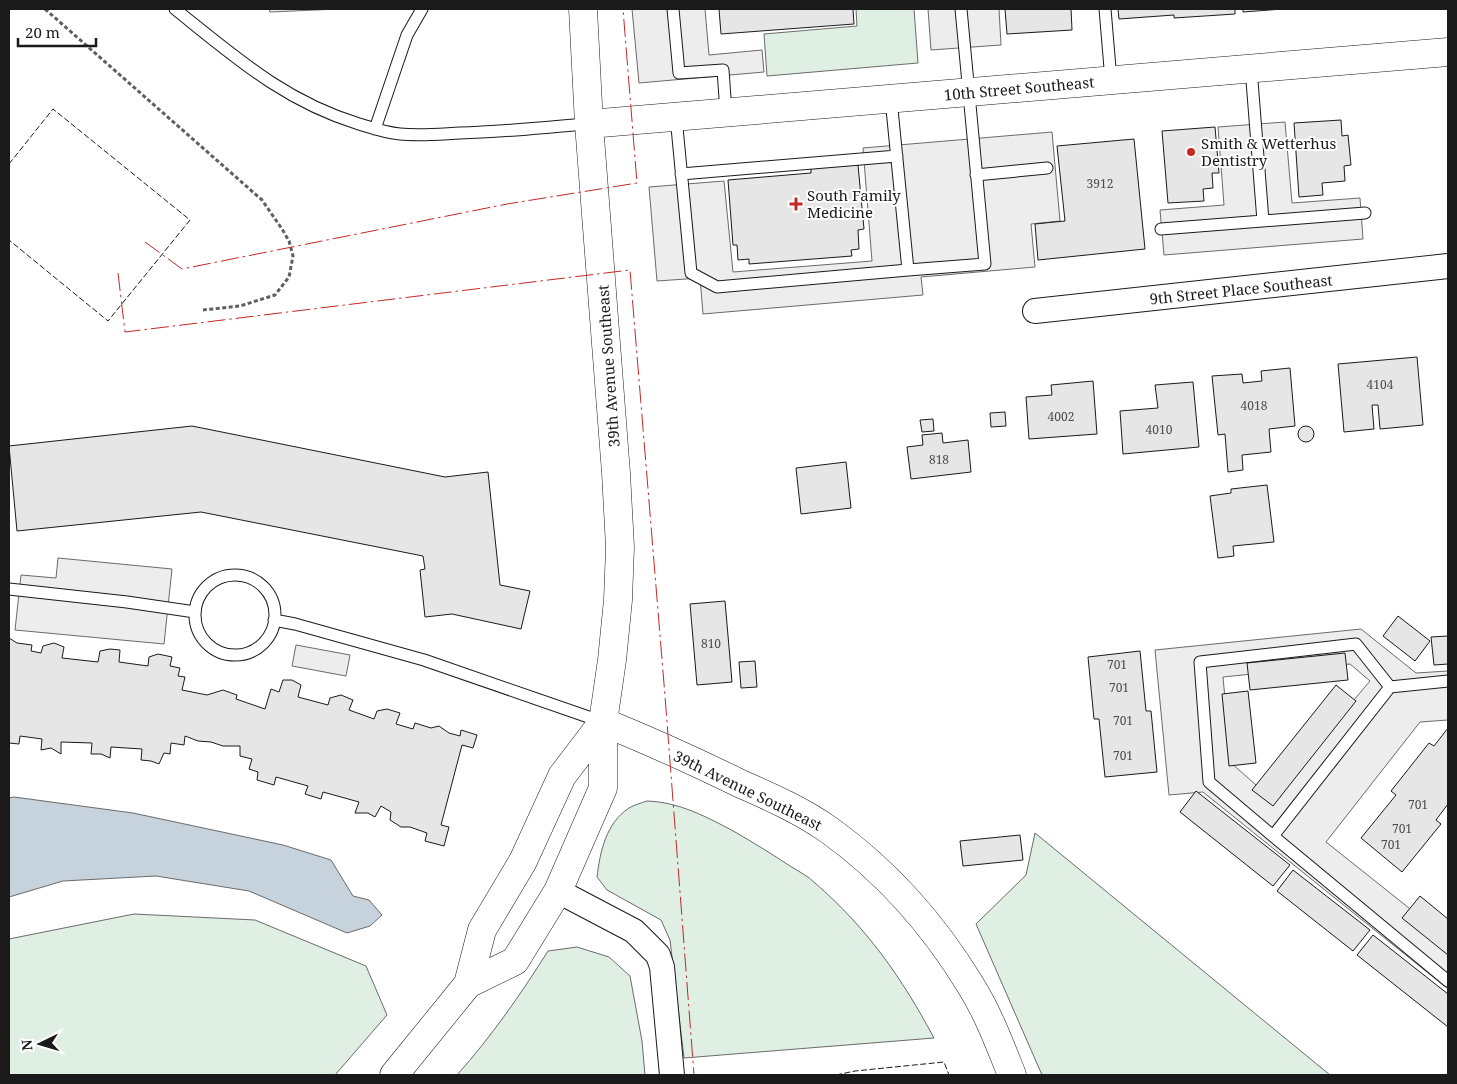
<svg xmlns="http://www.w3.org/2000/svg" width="1457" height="1084" font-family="'Noto Serif',serif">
	<rect width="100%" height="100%" fill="#fff"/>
	<!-- green -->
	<path fill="#e0efe3" stroke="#6a6a6a" d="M 856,9 L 914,9 L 918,63 L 767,76 L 764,34 L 857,26 Z
		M 647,801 C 679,802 707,817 735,832 C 754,843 772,854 790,866 C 798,871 808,876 815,883 C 867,928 902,978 934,1038 L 684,1058 L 670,940 L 661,920 L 607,890 L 597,877 C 600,852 606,823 629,808 C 634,805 641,803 647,801 Z
		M 1035,833 L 1330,1075 L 1042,1075 L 976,924 L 1026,875 Z
		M 134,914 L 255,920 L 366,966 L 387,1015 L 335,1075 L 9,1075 L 9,939 Z
		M 577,947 L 609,957 L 630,976 L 642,1041 L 645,1075 L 457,1075 C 491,1037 521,994 548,951 Z"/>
	<!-- parking -->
	<path fill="#ededed" stroke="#6a6a6a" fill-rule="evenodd" d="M 269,9 L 338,9 L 270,12 Z
		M 632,9 L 705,9 L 709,55 L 762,50 L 764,72 L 639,83 Z
		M 928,9 L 999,9 L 1001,45 L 931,50 Z
		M 1285,122 L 1292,203 L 1360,198 L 1363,239 L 1164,255 L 1160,210 L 1224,205 L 1218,127 Z
		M 1052,132 L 1060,221 L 1031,224 L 1035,267 L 921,277 L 923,295 L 703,314 L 700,278 L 657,281 L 649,187 L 724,181 L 733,272 L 872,261 L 863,148 Z
		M 58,558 L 172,569 L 164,644 L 15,630 L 21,575 L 56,578 Z
		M 1361,629 L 1416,673 L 1448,671 L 1448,720 L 1420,722 L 1326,842 L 1448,939 L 1448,989 L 1203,792 L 1169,795 L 1155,650 ZM 1350,664 L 1370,681 L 1271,798 L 1231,763 L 1223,677 Z
		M 296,645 L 350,655 L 346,676 L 292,666 Z"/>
	<!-- water -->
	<path fill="#c6d2dc" stroke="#6a6a6a" d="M 14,797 L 133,813 L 283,845 L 331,860 L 353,896 L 369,900 L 382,915 L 370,926 L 347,933 L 249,891 L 156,876 L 63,881 L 9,897 L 9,798 Z"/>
	<!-- building -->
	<path fill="#e6e6e6" stroke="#1a1a1a" d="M 719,9 L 853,9 L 854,24 L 721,34 Z
		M 1005,9 L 1071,9 L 1072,30 L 1007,34 Z
		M 1118,9 L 1235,9 L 1235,14 L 1174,18 L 1174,15 L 1119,19 Z
		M 1243,9 L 1283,9 L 1243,12 Z
		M 1341,120 L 1342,136 L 1348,135 L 1351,165 L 1344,166 L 1345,181 L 1322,183 L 1323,195 L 1299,197 L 1294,123 Z
		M 1215,127 L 1219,173 L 1212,173 L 1213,188 L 1203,189 L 1204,201 L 1168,203 L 1162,131 Z
		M 1134,139 L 1145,249 L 1038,260 L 1035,224 L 1065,221 L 1057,146 Z
		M 858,165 L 864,229 L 858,230 L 859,249 L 851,250 L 852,256 L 749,264 L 749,259 L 738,260 L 737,245 L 733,245 L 728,180 L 811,173 L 811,168 Z
		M 1417,357 L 1423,425 L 1380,429 L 1378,405 L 1372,405 L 1374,429 L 1344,432 L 1338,364 Z
		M 1290,368 L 1295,426 L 1269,429 L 1271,452 L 1242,455 L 1243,470 L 1228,472 L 1225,434 L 1218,435 L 1212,376 L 1242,374 L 1243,383 L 1262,381 L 1261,371 Z
		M 1093,381 L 1097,434 L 1029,439 L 1026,397 L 1052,395 L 1051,385 Z
		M 1193,382 L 1199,447 L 1123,454 L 1120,411 L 1158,408 L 1155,385 Z
		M 1005,412 L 1006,426 L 991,427 L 990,413 Z
		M 933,419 L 934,431 L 922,432 L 920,420 Z
		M1298 434a8 8 0 1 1 16 0a8 8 0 1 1-16 0Z
		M 192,426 L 445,477 L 488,472 L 500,585 L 530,591 L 521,629 L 452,614 L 425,617 L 420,570 L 425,569 L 423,556 L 201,512 L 17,531 L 9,446 Z
		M 942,433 L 943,443 L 968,440 L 971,472 L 911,479 L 907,447 L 923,445 L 922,435 Z
		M 846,462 L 851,508 L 801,514 L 796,468 Z
		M 1267,485 L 1274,542 L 1233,546 L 1234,556 L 1218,558 L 1210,496 L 1231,493 L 1231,489 Z
		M 725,601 L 732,682 L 697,685 L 690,604 Z
		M 1398,616 L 1430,641 L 1415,661 L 1383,636 Z
		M 1448,636 L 1448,664 L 1434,665 L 1431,637 Z
		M 9,638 L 17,643 L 32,645 L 31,651 L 41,653 L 43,646 L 54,643 L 64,647 L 62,658 L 98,662 L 100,651 L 110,649 L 120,650 L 119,662 L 148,666 L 149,657 L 158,654 L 172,657 L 170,666 L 180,668 L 178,676 L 185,677 L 182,690 L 207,695 L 223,690 L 237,695 L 236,699 L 265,709 L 271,689 L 279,692 L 283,680 L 292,680 L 301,685 L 298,697 L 328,705 L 330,698 L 341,695 L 353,700 L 349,710 L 374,719 L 377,711 L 387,709 L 400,713 L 396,724 L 413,729 L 415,723 L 431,728 L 439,726 L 449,733 L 460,736 L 461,730 L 477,735 L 473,748 L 462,745 L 441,825 L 449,827 L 444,846 L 425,841 L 427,833 L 410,827 L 401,827 L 390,820 L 391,812 L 381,806 L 375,817 L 368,813 L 355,813 L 359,802 L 323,792 L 321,799 L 305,794 L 308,786 L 276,777 L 274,785 L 257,780 L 258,772 L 249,769 L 252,759 L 240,756 L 240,746 L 223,746 L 211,742 L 198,741 L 185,736 L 184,745 L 171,743 L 170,754 L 164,753 L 159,764 L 151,761 L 141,760 L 142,749 L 111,747 L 110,758 L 101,754 L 91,754 L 92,743 L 61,742 L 61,754 L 51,748 L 41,750 L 42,739 L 20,736 L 19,744 L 9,743 Z
		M 1140,651 L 1146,711 L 1151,711 L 1157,772 L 1105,777 L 1099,719 L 1094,719 L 1088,657 Z
		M 1345,653 L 1348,680 L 1250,690 L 1247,663 Z
		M 755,661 L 757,687 L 741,688 L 739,662 Z
		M 1336,685 L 1356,701 L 1273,806 L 1252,790 Z
		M 1248,691 L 1256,763 L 1229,766 L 1222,694 Z
		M 1448,728 L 1448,804 L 1436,820 L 1441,824 L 1402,872 L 1361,838 L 1396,795 L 1391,791 L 1429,743 L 1434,746 Z
		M 1196,791 L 1290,865 L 1273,886 L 1180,812 Z
		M 1020,835 L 1023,860 L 963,866 L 960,841 Z
		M 1293,870 L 1370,930 L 1353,951 L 1277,891 Z
		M 1420,896 L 1448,919 L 1448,955 L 1402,918 Z
		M 1373,935 L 1448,994 L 1448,1027 L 1357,955 Z"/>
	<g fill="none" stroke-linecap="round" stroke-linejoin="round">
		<!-- lane casing -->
		<g stroke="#1a1a1a" stroke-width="13">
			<path id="lane" d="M 175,9 C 235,57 284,101 359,124 C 372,128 386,133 400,134 C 420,136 440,134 460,133 C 503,132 546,127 589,124
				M 673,9 L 679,73 L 723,70 L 726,112
				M 1105,9 L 1111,80
				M 1251,68 L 1263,221
				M 676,117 L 691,273 L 717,287 L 908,270 L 891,99
				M 375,129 L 407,35 L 422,9
				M 681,174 L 897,156
				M 976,175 L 1047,168
				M 1161,229 L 1365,213
				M 908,270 L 985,264 L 961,9
				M195 615a40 40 0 1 1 80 0a40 40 0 1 1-80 0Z
				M 9,589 L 127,602 L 195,612
				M 274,620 L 295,624 L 424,660 L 603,722
				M 1448,681 L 1390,687 L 1273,836 L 1448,981
				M 1273,836 L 1209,782 L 1200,662 L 1356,644 L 1390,687"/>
		</g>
		<!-- street casing -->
		<g stroke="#1a1a1a" stroke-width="26">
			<path id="street" d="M 1035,311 L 1448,266
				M 558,891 L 634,931 L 658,955 L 662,967 L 672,1075"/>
		</g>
		<!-- secondary casing -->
		<g stroke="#1a1a1a" stroke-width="29">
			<path id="secondary" d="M 589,124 L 1448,52
				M 603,722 C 650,741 696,762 741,784 C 771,797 802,811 829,830 C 886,871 934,925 971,986 C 988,1013 1000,1045 1012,1075
				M 468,984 L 515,961 L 558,891 L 603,788 L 603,722 L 612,660 L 618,600 L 620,547 L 616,473 L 589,124 L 583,9
				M 394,1075 L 468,984 L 482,930 L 523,861 L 562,776 L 603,722"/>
		</g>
		<!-- path -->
		<path stroke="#5f5f5f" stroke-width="3" stroke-dasharray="4 2.5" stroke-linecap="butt" d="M 45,9 L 262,200 L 282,229 L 289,241 L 293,256 L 289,277 L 275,295 L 240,306 L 203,310"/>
		<!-- lane -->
		<use href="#lane" stroke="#fff" stroke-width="11"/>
		<!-- street -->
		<use href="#street" stroke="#fff" stroke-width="24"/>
		<!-- secondary -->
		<use href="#secondary" stroke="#fff" stroke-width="28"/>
		<!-- fence -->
		<path stroke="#1a1a1a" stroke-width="1" stroke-dasharray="6 2.5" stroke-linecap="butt" d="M 9,164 L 53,109 L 190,220 L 108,321 L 9,240
			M 836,1075 L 855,1071 L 944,1062 L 949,1075"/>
		<!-- power -->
		<path stroke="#c62828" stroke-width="1" stroke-dasharray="18 4 2.5 4" stroke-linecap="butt" d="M 145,242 L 182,269 L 507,204 L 637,183 L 623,9
			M 118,273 L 125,332 L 630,270 L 665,696 L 694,1075"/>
	</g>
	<!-- markers -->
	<g fill="#c62828" stroke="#fff" stroke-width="2">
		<circle cx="1191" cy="152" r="5"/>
		<path d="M793.5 196.5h5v5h5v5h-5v5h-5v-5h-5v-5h5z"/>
	</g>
	<g text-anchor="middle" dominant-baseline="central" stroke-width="4" stroke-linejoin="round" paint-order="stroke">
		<!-- number labels -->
		<g font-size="12" fill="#4d4d4d">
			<text x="1100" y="183">3912</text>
			<text x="1380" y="384">4104</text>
			<text x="1254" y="405">4018</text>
			<text x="1061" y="416">4002</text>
			<text x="1159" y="429">4010</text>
			<text x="939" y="459">818</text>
			<text x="711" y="643">810</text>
			<text x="1117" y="664">701</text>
			<text x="1119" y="687">701</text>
			<text x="1123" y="720">701</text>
			<text x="1123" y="755">701</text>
			<text x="1418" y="804">701</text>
			<text x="1402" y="828">701</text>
			<text x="1391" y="844">701</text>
		</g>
		<!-- street labels -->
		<g font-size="15" fill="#1a1a1a" stroke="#fff">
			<text transform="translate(1019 88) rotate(-5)">10th Street Southeast</text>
			<text transform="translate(1241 289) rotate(-6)">9th Street Place Southeast</text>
			<text transform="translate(608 366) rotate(-94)">39th Avenue Southeast</text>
			<text transform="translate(748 790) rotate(26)">39th Avenue Southeast</text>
		</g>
		<!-- poi labels -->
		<g font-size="15" fill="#1a1a1a" stroke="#fff" text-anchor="start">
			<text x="1201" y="143">Smith &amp; Wetterhus<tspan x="1201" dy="17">Dentistry</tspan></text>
			<text x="807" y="195">South Family<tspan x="807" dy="17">Medicine</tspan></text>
		</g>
	</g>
	<!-- border -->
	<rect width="1457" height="1084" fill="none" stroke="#1a1a1a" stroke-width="20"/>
	<!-- north arrow -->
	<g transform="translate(40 1044) rotate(265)" stroke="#ffffff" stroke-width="4" paint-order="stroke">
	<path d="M0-4L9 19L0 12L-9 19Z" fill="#1a1a1a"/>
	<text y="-8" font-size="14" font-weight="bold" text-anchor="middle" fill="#1a1a1a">N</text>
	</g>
	<!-- scale -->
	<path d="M18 38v8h78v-8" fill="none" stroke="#1a1a1a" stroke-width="2.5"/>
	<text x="25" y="38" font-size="15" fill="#1a1a1a" stroke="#ffffff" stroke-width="4" paint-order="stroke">20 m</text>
</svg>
